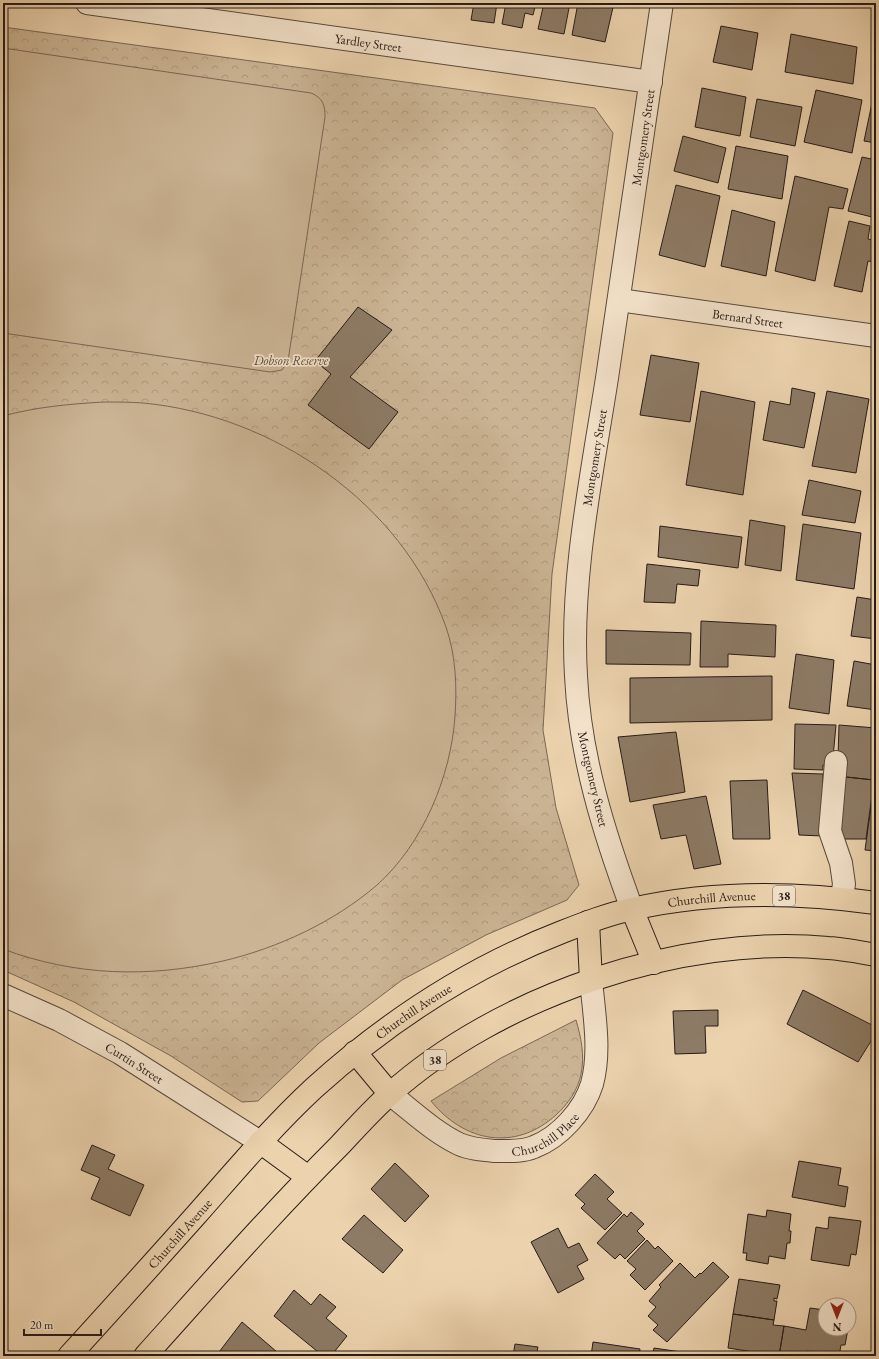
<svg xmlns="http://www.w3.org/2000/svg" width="879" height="1359" font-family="'EB Garamond',serif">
	<defs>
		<pattern id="forest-crowns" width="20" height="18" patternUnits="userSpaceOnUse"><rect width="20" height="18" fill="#cbb494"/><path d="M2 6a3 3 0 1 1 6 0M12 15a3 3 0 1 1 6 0" fill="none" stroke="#ae9a7f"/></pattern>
	</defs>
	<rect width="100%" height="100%" fill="#ecd3ae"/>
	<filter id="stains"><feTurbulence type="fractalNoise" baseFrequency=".005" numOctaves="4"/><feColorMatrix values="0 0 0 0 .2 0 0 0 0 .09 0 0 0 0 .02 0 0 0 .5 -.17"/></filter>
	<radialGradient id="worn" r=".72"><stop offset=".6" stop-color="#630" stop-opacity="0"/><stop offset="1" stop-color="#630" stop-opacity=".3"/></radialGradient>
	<!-- forest -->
	<path fill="url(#forest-crowns)" stroke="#796856" d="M 3,27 L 595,108 L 613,133 L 552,574 L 543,730 L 556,808 L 579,885 L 567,900 L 486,935 L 402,980 L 319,1043 L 258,1101 L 242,1102 L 171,1056 L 74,1002 L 3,970 Z
		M 576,1020 C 581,1037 585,1056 581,1074 C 578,1090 568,1104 556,1115 C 515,1152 464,1142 431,1101 L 501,1058 Z"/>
	<!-- pitch -->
	<path fill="#cbb494" stroke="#796856" d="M 3,48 L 311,93 C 323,98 325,105 325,117 L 288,361 L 282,370 L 270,372 L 3,333 Z
		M 104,402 C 117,402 130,402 143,403 C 273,415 402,503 446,627 C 456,656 457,687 455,716 C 451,776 423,844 377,885 C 334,922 278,948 223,961 C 149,978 75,976 3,949 L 3,416 C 36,407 69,404 104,402 Z"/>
	<!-- building -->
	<path fill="#8d7b66" stroke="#271b17" d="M 474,3 L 497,3 L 494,23 L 471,20 Z
		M 506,3 L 536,3 L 533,15 L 525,13 L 522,28 L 502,24 Z
		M 544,3 L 570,3 L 564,34 L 538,29 Z
		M 578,3 L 614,3 L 605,42 L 572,35 Z
		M 721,26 L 758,33 L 752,70 L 713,62 Z
		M 791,34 L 857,47 L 853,84 L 785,72 Z
		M 702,88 L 746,97 L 740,136 L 695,127 Z
		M 816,90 L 862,100 L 852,153 L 804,142 Z
		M 757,99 L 802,107 L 795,146 L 750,137 Z
		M 872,103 L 876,104 L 876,143 L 864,141 Z
		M 683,136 L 726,148 L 718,183 L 674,171 Z
		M 736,146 L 788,156 L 782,199 L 728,189 Z
		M 862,157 L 876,160 L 876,218 L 848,211 Z
		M 795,176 L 848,189 L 843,209 L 829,207 L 815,281 L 775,271 Z
		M 676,185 L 720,196 L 705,267 L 659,255 Z
		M 732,210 L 775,222 L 766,276 L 721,266 Z
		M 849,221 L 870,226 L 868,239 L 876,241 L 876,262 L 868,261 L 862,292 L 834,286 Z
		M 358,307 L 392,330 L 350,377 L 398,412 L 369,449 L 308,405 L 331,374 L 315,361 Z
		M 651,355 L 699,363 L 690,422 L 640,415 Z
		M 792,388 L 815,393 L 804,448 L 763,440 L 770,401 L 790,405 Z
		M 701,391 L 755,402 L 743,495 L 686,485 Z
		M 827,391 L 869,399 L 856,473 L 812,466 Z
		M 809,480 L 861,491 L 855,523 L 802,515 Z
		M 750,520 L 785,526 L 781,571 L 745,565 Z
		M 803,524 L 861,533 L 854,589 L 796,580 Z
		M 660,526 L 742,537 L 738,568 L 658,557 Z
		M 647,564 L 700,570 L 698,586 L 677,584 L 675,603 L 644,602 Z
		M 857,597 L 876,600 L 876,639 L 851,636 Z
		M 701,621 L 776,625 L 775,657 L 728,654 L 728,667 L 700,667 Z
		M 606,630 L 691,633 L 690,665 L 606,664 Z
		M 796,654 L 834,660 L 829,714 L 789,708 Z
		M 854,661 L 876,665 L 876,710 L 847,706 Z
		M 772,676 L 772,720 L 630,723 L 630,678 Z
		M 795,724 L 836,725 L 833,758 L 827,765 L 823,765 L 823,770 L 794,769 Z
		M 839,725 L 876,728 L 874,780 L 846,777 L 838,757 Z
		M 676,732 L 685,792 L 630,802 L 618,737 Z
		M 876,770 L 876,851 L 865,850 Z
		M 792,773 L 823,774 L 823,836 L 799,835 Z
		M 846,777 L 874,780 L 866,839 L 839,839 Z
		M 767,780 L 770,839 L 733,839 L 730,781 Z
		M 706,796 L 721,864 L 694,869 L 686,835 L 661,839 L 653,805 Z
		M 803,990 L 876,1027 L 876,1033 L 858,1062 L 787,1024 Z
		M 718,1010 L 718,1026 L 705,1026 L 706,1053 L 675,1054 L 673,1011 Z
		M 92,1145 L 115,1155 L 108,1169 L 144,1185 L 130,1216 L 91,1199 L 100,1178 L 81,1170 Z
		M 799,1161 L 841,1168 L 838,1185 L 848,1187 L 845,1207 L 792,1197 Z
		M 395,1163 L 429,1196 L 405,1222 L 371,1189 Z
		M 595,1174 L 614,1192 L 607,1199 L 622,1213 L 605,1230 L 581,1208 L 585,1204 L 575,1195 Z
		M 767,1210 L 791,1214 L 789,1231 L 791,1231 L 790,1243 L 787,1243 L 785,1259 L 769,1256 L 768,1264 L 746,1260 L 747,1253 L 743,1253 L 748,1214 L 766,1217 Z
		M 631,1212 L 644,1224 L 637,1231 L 645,1239 L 625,1259 L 620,1254 L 615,1259 L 597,1243 L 624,1214 L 627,1217 Z
		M 364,1215 L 403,1250 L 383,1273 L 342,1239 Z
		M 829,1217 L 861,1221 L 856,1255 L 851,1254 L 849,1266 L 811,1260 L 816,1227 L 828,1229 Z
		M 558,1228 L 568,1248 L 579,1243 L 588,1260 L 577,1266 L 584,1279 L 558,1293 L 531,1242 Z
		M 647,1240 L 655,1249 L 658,1246 L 673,1261 L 645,1290 L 630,1275 L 636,1269 L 627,1261 Z
		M 713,1262 L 729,1277 L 667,1342 L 653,1330 L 658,1325 L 648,1316 L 656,1307 L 649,1301 L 661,1287 L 659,1285 L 680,1263 L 695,1278 L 700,1273 L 701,1274 Z
		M 739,1279 L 780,1285 L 777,1299 L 774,1298 L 774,1301 L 777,1301 L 774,1320 L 733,1314 Z
		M 294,1290 L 311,1305 L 320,1294 L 336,1307 L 326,1318 L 347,1336 L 331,1356 L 323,1356 L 274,1316 Z
		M 810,1308 L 825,1310 L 825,1329 L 848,1329 L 845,1345 L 841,1345 L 839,1356 L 807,1351 L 806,1356 L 779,1356 L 784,1326 L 806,1330 Z
		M 733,1314 L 774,1320 L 773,1325 L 784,1326 L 779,1356 L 728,1348 Z
		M 242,1322 L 277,1352 L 273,1356 L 216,1356 Z
		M 593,1342 L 640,1349 L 639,1356 L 591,1356 Z
		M 515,1344 L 538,1347 L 536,1356 L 513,1356 Z
		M 654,1348 L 708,1356 L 652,1356 Z"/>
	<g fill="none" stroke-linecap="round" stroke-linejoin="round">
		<!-- minor casing -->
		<g stroke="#58493d" stroke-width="24">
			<g id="minor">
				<path id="s1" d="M 87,3 L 651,82"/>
				<path id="s2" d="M 619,300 L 876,336"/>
				<path d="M 836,762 L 830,831 L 841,863 L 844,884 L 842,897"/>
				<path id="s3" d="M 632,909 C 604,833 580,757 576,676 C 570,579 592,474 607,378 C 626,253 644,128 662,3"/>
				<path id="s4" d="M 3,995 L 59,1020 L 120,1053 L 260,1142"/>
				<path id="s5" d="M 390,1094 C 412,1111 434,1132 459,1144 C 470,1149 483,1150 495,1151 C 508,1151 522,1152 534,1147 C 560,1137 584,1110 592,1084 C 601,1051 594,1014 591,980"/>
			</g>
		</g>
		<!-- major casing -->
		<g stroke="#271b17" stroke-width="24">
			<g id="major">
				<path d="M 632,909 L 654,963"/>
				<path d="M 588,922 L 591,980"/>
				<path d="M 355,1052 L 390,1094"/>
				<path d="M 260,1142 L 308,1177"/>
				<path id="s6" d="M 69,1356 C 112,1309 155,1261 197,1214 C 235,1171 272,1127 314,1088 C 388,1021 469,968 562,932 C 585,923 608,914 632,909 C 711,891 796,892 876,903"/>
				<path d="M 145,1356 C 209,1285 272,1213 340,1145 C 356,1128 372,1110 390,1094 C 499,996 681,934 828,948 C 844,949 860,952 876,955"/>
			</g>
		</g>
		<!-- minor -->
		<use href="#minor" stroke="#f3e2ca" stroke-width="22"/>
		<!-- major -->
		<use href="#major" stroke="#ecd3ae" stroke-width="22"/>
	</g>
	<g text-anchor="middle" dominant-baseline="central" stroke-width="3.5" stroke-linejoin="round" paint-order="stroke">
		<!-- shield labels -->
		<g fill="#f3e2ca" stroke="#64574d" stroke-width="1">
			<rect x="773" y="886" width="22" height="20" rx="3"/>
			<rect x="424" y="1050" width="22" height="20" rx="3"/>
		</g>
		<g font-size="12" font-weight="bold" fill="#271b17">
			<text x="784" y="896">38</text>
			<text x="435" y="1060">38</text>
		</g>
		<!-- street labels -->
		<g font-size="13" fill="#271b17" stroke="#f3e2ca">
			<text stroke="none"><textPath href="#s1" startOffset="284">Yardley Street</textPath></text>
			<text stroke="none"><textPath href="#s3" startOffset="784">Montgomery Street</textPath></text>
			<text stroke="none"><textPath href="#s2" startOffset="130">Bernard Street</textPath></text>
			<text stroke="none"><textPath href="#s3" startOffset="460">Montgomery Street</textPath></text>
			<text transform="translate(593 779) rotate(77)">Montgomery Street</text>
			<text stroke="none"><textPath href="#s6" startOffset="812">Churchill Avenue</textPath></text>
			<text stroke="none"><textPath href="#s6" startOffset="489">Churchill Avenue</textPath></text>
			<text stroke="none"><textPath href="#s4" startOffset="148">Curtin Street</textPath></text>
			<text stroke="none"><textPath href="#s5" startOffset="177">Churchill Place</textPath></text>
			<text stroke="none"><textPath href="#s6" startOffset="165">Churchill Avenue</textPath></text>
		</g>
		<!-- park labels -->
		<g font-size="13" font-style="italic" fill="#58493c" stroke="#f3e2ca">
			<text x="291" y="360">Dobson Reserve</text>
		</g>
	</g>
	<!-- margin -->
	<rect width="879" height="1359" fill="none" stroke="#ecd3ae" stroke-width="16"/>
	<rect x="4" y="4" width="871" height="1351" fill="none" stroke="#271b17" stroke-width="2"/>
	<rect x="8" y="8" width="863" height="1343" fill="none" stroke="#271b17"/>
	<!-- north arrow -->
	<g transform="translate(837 1317) rotate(180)"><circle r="19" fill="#f3e2ca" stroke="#a19282"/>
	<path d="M0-3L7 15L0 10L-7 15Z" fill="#8f2418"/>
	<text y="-6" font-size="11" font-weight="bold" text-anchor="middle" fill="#271b17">N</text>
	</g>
	<!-- scale -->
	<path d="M24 1329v6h77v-6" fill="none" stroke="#271b17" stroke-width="2"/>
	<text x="30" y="1329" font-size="12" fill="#271b17" stroke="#f3e2ca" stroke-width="3" paint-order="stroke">20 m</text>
	<rect width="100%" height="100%" filter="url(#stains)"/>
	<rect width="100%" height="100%" fill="url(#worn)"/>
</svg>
